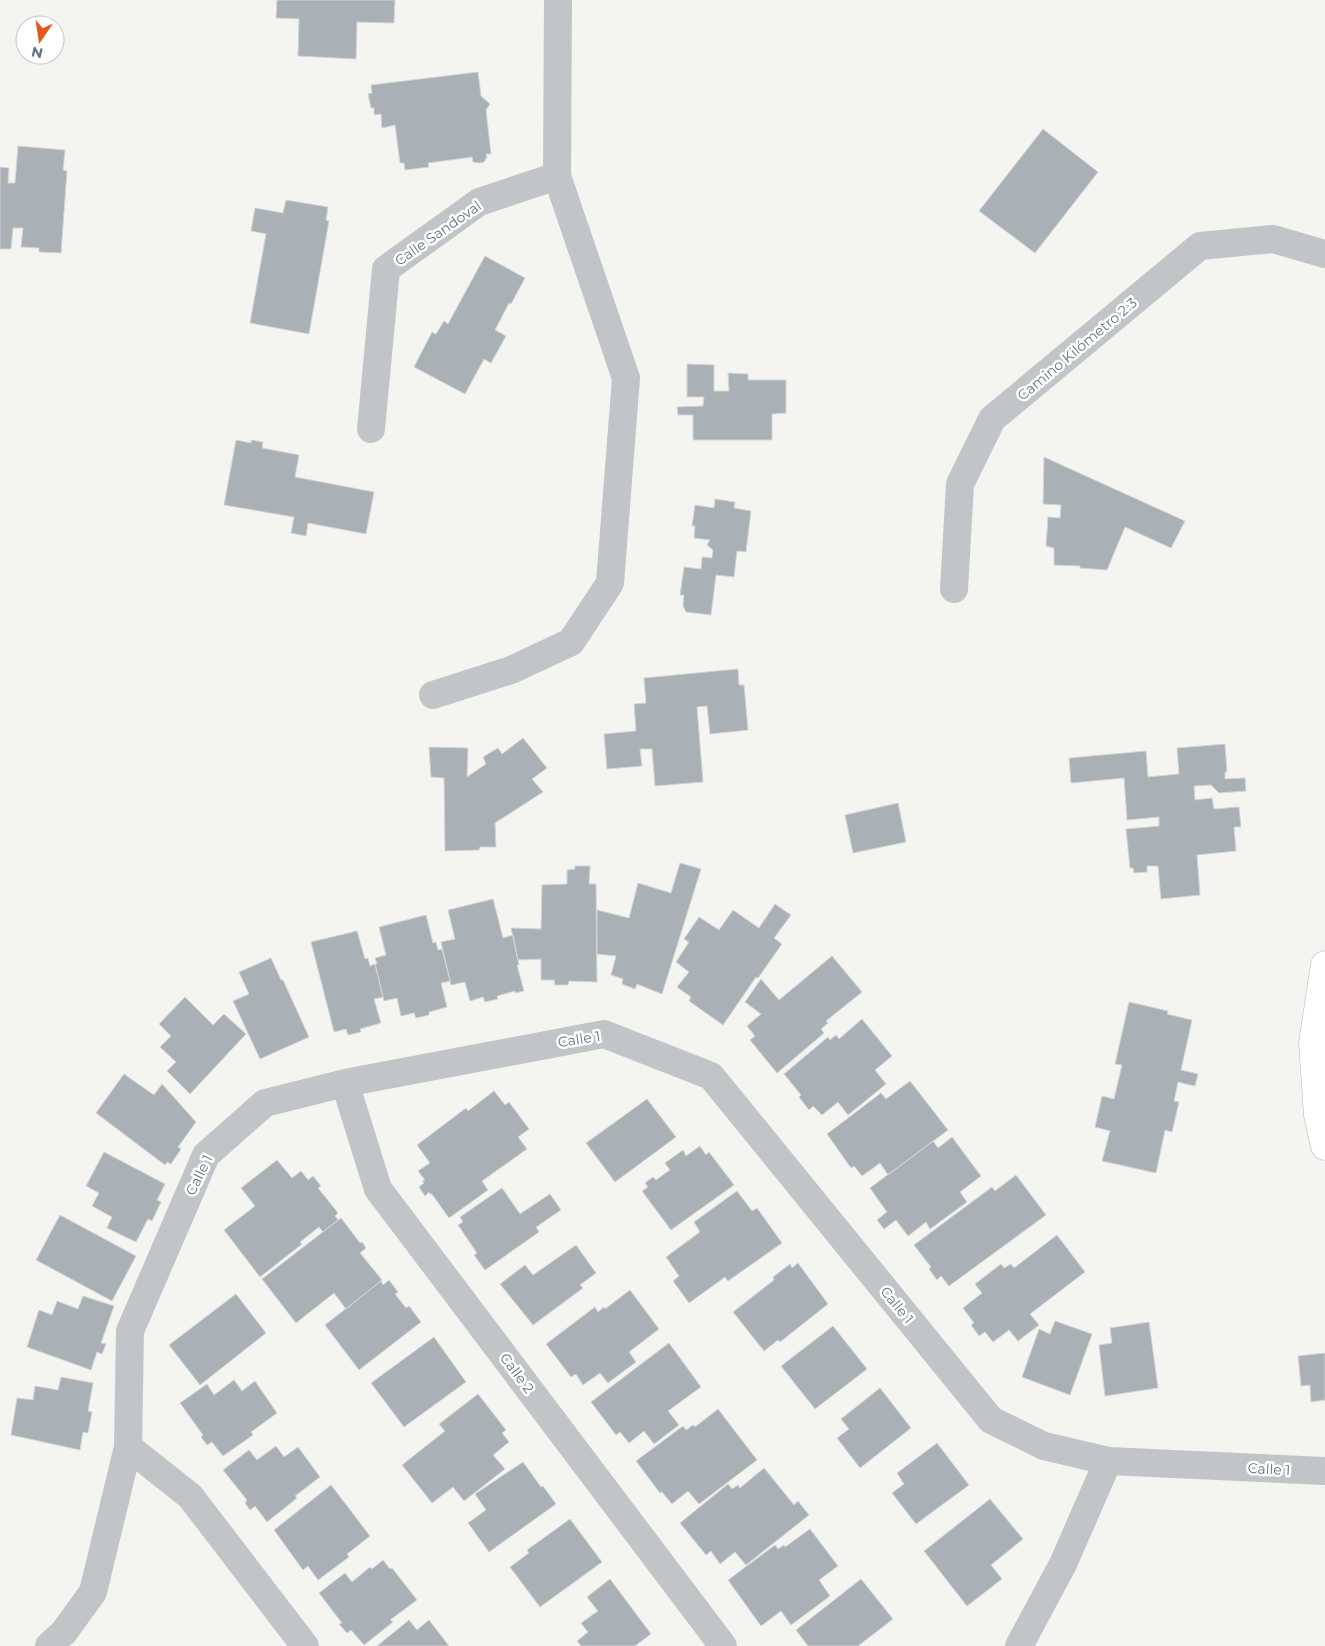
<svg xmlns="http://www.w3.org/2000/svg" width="1325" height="1646" font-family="Montserrat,sans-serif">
	<rect width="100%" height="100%" fill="#f4f4f0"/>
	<!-- building -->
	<path fill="#a9b0b6" stroke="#d5d5d3" d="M 277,0 L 395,0 L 394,23 L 357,22 L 356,59 L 298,56 L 299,19 L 276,18 Z
		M 478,72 L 481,96 L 490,104 L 486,110 L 491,154 L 486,154 L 487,157 L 484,162 L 479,163 L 473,162 L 472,157 L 428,163 L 429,167 L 405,170 L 404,163 L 400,163 L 395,125 L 382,128 L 381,114 L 374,115 L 374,108 L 371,108 L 368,94 L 372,93 L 371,85 Z
		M 1043,129 L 1098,172 L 1035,253 L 979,211 Z
		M 18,146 L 65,150 L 63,170 L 67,171 L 61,253 L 39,252 L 39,248 L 21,247 L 23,228 L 13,228 L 11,249 L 0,249 L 0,167 L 9,168 L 8,183 L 15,183 Z
		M 286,200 L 328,207 L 326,220 L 329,221 L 309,334 L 250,323 L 266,234 L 251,231 L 255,208 L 283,213 Z
		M 485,256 L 525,278 L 511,304 L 509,303 L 495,330 L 506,336 L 491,363 L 484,359 L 465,394 L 414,367 L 432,332 L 436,334 L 444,321 L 448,324 Z
		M 687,364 L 714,365 L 714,391 L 729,391 L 728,373 L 748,374 L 748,380 L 786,380 L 786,413 L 772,414 L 772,440 L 693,440 L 693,415 L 678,415 L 677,407 L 703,406 L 704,397 L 687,397 Z
		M 236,440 L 251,443 L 251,440 L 263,442 L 262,448 L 299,455 L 295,477 L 374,492 L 366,534 L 308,523 L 306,536 L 291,533 L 294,517 L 224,505 Z
		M 1044,457 L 1185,521 L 1171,548 L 1125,527 L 1107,570 L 1080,568 L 1080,566 L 1054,565 L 1054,548 L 1046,546 L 1048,517 L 1060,518 L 1061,505 L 1043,504 Z
		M 715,499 L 735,502 L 734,508 L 751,511 L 746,552 L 737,551 L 734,577 L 716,575 L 711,615 L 686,612 L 683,606 L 684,595 L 680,595 L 684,567 L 701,569 L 702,557 L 712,558 L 713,550 L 707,545 L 710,540 L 694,538 L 695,526 L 692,526 L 695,505 L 714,508 Z
		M 738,669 L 739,685 L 744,685 L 748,730 L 710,734 L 707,706 L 697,707 L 703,782 L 655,786 L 652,749 L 640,749 L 642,766 L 607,769 L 604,734 L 636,731 L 634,704 L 646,703 L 644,678 Z
		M 523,738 L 547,768 L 532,779 L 543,792 L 495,823 L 496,847 L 480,847 L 479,850 L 445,851 L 444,778 L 431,777 L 429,747 L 468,748 L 467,777 L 486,764 L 483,757 L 498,748 L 502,754 Z
		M 1225,744 L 1227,772 L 1225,772 L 1225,779 L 1245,778 L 1246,791 L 1219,793 L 1211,785 L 1194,786 L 1195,800 L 1212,798 L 1214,809 L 1239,807 L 1241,827 L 1234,827 L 1236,851 L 1197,855 L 1200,895 L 1161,899 L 1158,866 L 1147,866 L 1147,872 L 1134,873 L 1133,868 L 1130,868 L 1126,829 L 1159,826 L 1159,817 L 1127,820 L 1124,778 L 1071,783 L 1069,758 L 1146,751 L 1148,777 L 1179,774 L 1177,748 Z
		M 898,803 L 906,842 L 853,853 L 845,815 Z
		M 680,863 L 701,869 L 662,994 L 637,984 L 635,989 L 622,984 L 623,979 L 611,975 L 616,956 L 597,954 L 597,910 L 629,918 L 638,883 L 671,893 Z
		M 575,866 L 590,866 L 589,884 L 596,884 L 597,982 L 569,981 L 568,985 L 555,985 L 554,980 L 541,980 L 541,959 L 518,960 L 511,928 L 541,929 L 542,885 L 567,884 L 567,870 L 575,869 Z
		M 493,899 L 503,938 L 513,935 L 519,965 L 517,965 L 524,991 L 515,993 L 515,991 L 497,996 L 498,999 L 485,1002 L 483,997 L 470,1001 L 465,982 L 451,985 L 441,942 L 455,939 L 448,910 Z
		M 775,904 L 791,915 L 774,938 L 782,944 L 758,978 L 756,977 L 723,1025 L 689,1001 L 691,997 L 677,987 L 689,972 L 676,962 L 689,942 L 684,939 L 699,917 L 719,930 L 733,910 L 759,928 Z
		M 426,915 L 433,943 L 436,942 L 438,950 L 442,949 L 450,981 L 441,983 L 447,1007 L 429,1012 L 429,1015 L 416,1018 L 414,1013 L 401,1016 L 397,998 L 384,1001 L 375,964 L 377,964 L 375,958 L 386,955 L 379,927 Z
		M 357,931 L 365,959 L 368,958 L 370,966 L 375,964 L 383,997 L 374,999 L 381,1023 L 360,1029 L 361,1032 L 348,1035 L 346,1029 L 334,1032 L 311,942 Z
		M 832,956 L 862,992 L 826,1021 L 828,1023 L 821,1029 L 824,1033 L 777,1073 L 750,1040 L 755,1036 L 747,1026 L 761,1014 L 745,1002 L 761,979 L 779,1000 Z
		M 271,958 L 281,980 L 283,980 L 309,1037 L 260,1059 L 233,1001 L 249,994 L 239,972 Z
		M 185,997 L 213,1025 L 224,1014 L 246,1034 L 190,1094 L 167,1071 L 176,1062 L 160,1047 L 171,1036 L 159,1024 Z
		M 1129,1002 L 1168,1011 L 1167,1014 L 1192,1020 L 1181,1070 L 1198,1074 L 1195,1086 L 1178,1082 L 1174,1101 L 1179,1102 L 1172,1132 L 1165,1130 L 1156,1173 L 1102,1161 L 1110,1131 L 1095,1127 L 1102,1096 L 1114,1099 L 1122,1065 L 1115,1064 Z
		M 862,1019 L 892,1056 L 875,1070 L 886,1084 L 848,1115 L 838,1102 L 822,1115 L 813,1106 L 809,1110 L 799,1097 L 801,1095 L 784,1074 L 828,1037 L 830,1040 L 836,1035 L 839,1039 Z
		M 124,1074 L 154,1095 L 162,1084 L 196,1122 L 178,1147 L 181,1149 L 171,1164 L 167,1162 L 165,1165 L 96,1113 Z
		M 910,1081 L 948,1130 L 888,1175 L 880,1163 L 862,1176 L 854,1166 L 851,1168 L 827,1134 L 881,1093 L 886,1099 Z
		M 494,1091 L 505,1105 L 509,1102 L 529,1129 L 518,1137 L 527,1149 L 482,1181 L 488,1190 L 449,1218 L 432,1194 L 430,1194 L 429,1192 L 425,1196 L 419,1187 L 424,1183 L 422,1181 L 425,1180 L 418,1171 L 430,1163 L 417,1145 L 466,1108 L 468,1111 Z
		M 647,1099 L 676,1137 L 615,1182 L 586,1143 Z
		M 952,1137 L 981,1176 L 960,1192 L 967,1202 L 930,1229 L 926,1222 L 908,1236 L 896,1220 L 884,1229 L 877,1220 L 887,1212 L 870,1188 L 933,1141 L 938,1148 Z
		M 700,1146 L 706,1155 L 709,1152 L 734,1185 L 671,1230 L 642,1191 L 648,1187 L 645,1183 L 653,1177 L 656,1180 L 670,1170 L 665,1163 L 683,1150 L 686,1156 Z
		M 104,1152 L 165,1184 L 157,1200 L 161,1202 L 152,1221 L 148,1219 L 136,1242 L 107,1228 L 112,1217 L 92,1206 L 99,1193 L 86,1186 Z
		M 277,1160 L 292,1178 L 301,1171 L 308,1180 L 313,1176 L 321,1186 L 318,1188 L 338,1213 L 335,1216 L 338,1220 L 323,1232 L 319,1227 L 300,1242 L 302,1244 L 260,1277 L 224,1230 L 255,1206 L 241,1188 Z
		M 1016,1175 L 1046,1215 L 949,1286 L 941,1276 L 937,1280 L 929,1269 L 931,1267 L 914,1245 L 992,1187 L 995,1191 Z
		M 502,1188 L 520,1214 L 550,1194 L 561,1210 L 536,1227 L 539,1232 L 485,1270 L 474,1255 L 477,1253 L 458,1225 L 463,1222 L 460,1217 Z
		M 737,1191 L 752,1211 L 757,1208 L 782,1243 L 728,1281 L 725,1277 L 689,1303 L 673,1281 L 679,1276 L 666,1257 L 700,1232 L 694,1222 Z
		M 60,1215 L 136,1256 L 112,1301 L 36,1260 Z
		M 341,1218 L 360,1243 L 362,1242 L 366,1248 L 360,1253 L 382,1280 L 346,1309 L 334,1293 L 296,1323 L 262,1279 Z
		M 1057,1235 L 1085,1272 L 1030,1314 L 1039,1325 L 1018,1341 L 1009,1330 L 993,1342 L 985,1332 L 979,1336 L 971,1325 L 974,1323 L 963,1308 L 982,1293 L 975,1284 L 1001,1264 L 1004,1268 L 1011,1264 L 1014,1268 Z
		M 576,1245 L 596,1273 L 580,1285 L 583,1288 L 533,1325 L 500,1284 L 525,1265 L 533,1275 Z
		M 798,1263 L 828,1304 L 780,1342 L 778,1340 L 764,1351 L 733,1312 L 774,1280 L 773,1277 L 790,1264 L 792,1268 Z
		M 389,1280 L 398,1292 L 395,1294 L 406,1308 L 409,1306 L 421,1322 L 359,1370 L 325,1325 L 381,1281 L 383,1285 Z
		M 630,1290 L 659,1329 L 629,1352 L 636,1362 L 608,1383 L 600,1373 L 583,1385 L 576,1374 L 571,1377 L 546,1344 L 595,1307 L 598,1312 L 604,1307 L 605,1309 Z
		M 236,1294 L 266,1333 L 200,1385 L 169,1345 Z
		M 83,1296 L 114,1306 L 101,1343 L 106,1344 L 102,1354 L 97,1352 L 91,1370 L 27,1347 L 39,1310 L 52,1315 L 57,1301 L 78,1309 Z
		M 1055,1321 L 1092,1334 L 1070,1395 L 1022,1377 L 1039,1329 L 1050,1334 Z
		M 1149,1322 L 1158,1388 L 1105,1396 L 1099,1345 L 1112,1343 L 1110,1328 Z
		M 833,1326 L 867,1369 L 815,1409 L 781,1366 Z
		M 434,1337 L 466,1382 L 404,1427 L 371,1383 Z
		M 669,1343 L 701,1387 L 668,1411 L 679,1425 L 654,1444 L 644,1431 L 629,1443 L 620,1432 L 616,1435 L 591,1402 Z
		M 1325,1353 L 1325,1400 L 1311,1402 L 1310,1385 L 1301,1386 L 1298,1356 Z
		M 61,1377 L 93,1383 L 88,1411 L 92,1412 L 88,1433 L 83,1432 L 80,1450 L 11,1435 L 17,1398 L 33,1400 L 35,1386 L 58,1390 Z
		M 234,1380 L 242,1391 L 255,1381 L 277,1413 L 251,1432 L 253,1435 L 223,1456 L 212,1442 L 207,1445 L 201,1437 L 203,1435 L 180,1403 L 207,1384 L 214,1395 Z
		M 880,1388 L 911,1428 L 860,1468 L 837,1438 L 849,1429 L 841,1419 Z
		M 478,1394 L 506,1430 L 502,1433 L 509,1442 L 493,1455 L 505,1469 L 464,1501 L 453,1487 L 432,1503 L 402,1465 L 445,1431 L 439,1424 Z
		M 718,1409 L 757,1460 L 699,1504 L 688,1491 L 672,1504 L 662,1492 L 660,1493 L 636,1461 L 683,1426 L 686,1430 L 693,1425 L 695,1427 Z
		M 937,1443 L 969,1485 L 916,1524 L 892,1493 L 904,1484 L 897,1473 Z
		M 276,1446 L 284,1457 L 298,1447 L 320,1477 L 295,1496 L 297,1498 L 267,1522 L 255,1506 L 250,1510 L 245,1503 L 247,1500 L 223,1470 L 249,1450 L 257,1460 Z
		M 523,1462 L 541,1487 L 543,1486 L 556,1504 L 489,1552 L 468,1523 L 486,1510 L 475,1494 Z
		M 764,1468 L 794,1505 L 798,1501 L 809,1515 L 746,1565 L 735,1552 L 720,1564 L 711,1551 L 706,1555 L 680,1523 L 728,1484 L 732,1489 L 738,1485 L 740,1488 Z
		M 331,1485 L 370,1536 L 347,1554 L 349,1557 L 318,1580 L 308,1566 L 303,1570 L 274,1530 Z
		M 990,1499 L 1023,1539 L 991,1565 L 1002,1579 L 967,1606 L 924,1551 Z
		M 570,1519 L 602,1562 L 540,1607 L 510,1567 L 529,1553 L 527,1550 Z
		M 810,1529 L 838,1566 L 819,1580 L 830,1596 L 791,1625 L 781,1611 L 761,1626 L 728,1580 L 775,1545 L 778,1549 L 784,1545 L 785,1547 Z
		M 383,1560 L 390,1569 L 392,1568 L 417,1600 L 390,1620 L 393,1622 L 364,1645 L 351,1630 L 347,1633 L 339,1624 L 342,1623 L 319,1593 L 345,1573 L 352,1582 L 370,1567 L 372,1569 Z
		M 610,1579 L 651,1634 L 635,1646 L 581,1646 L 577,1641 L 588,1632 L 581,1623 L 598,1611 L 587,1597 Z
		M 861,1579 L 893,1619 L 858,1646 L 808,1646 L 796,1630 Z
		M 409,1620 L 417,1630 L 429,1620 L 449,1646 L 377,1646 Z"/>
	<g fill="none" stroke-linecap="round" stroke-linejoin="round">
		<!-- secondary casing -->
		<g stroke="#b3b8bc" stroke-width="29">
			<path id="secondary" d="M 1325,965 L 1313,1043 L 1318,1115 L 1325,1146"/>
		</g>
		<!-- street -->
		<path stroke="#c1c5c8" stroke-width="28" d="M 371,429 L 386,269 L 479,202 L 557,176
			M 954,589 L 960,484 L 992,419 L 1200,246 L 1273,239 L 1325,254
			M 433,695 L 511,670 L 571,642 L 610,583 L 626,378 L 557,176 L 558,0
			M 345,1083 L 378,1189 L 723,1646
			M 128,1447 L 190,1496 L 305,1646
			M 49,1646 L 64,1632 L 93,1592 L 128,1447 L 130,1331 L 206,1155 L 265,1103 L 345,1083 L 604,1034 L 711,1076 L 991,1420 L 1044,1446 L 1108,1461 L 1325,1471
			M 1019,1646 L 1063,1564 L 1108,1461"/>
		<!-- secondary -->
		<use href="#secondary" stroke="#fff" stroke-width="28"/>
	</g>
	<g text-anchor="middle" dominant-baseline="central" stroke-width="5" stroke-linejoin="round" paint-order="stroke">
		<!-- street labels -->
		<g font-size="14" fill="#627281" stroke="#fff">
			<text transform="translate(438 233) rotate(-35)">Calle Sandoval</text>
			<text transform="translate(1077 349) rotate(-40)">Camino Kilómetro 2.3</text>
			<text transform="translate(579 1039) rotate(-9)">Calle 1</text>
			<text transform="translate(199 1175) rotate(-64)">Calle 1</text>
			<text transform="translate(897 1305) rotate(51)">Calle 1</text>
			<text transform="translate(517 1373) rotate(53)">Calle 2</text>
			<text transform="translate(1269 1469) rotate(3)">Calle 1</text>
		</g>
	</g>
	<!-- north arrow -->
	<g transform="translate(40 40) rotate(193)"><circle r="24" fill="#ffffff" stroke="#c0c7cd"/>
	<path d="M0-4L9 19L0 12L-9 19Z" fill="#e6571e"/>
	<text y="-8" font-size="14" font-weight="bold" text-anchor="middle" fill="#627281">N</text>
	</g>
</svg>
